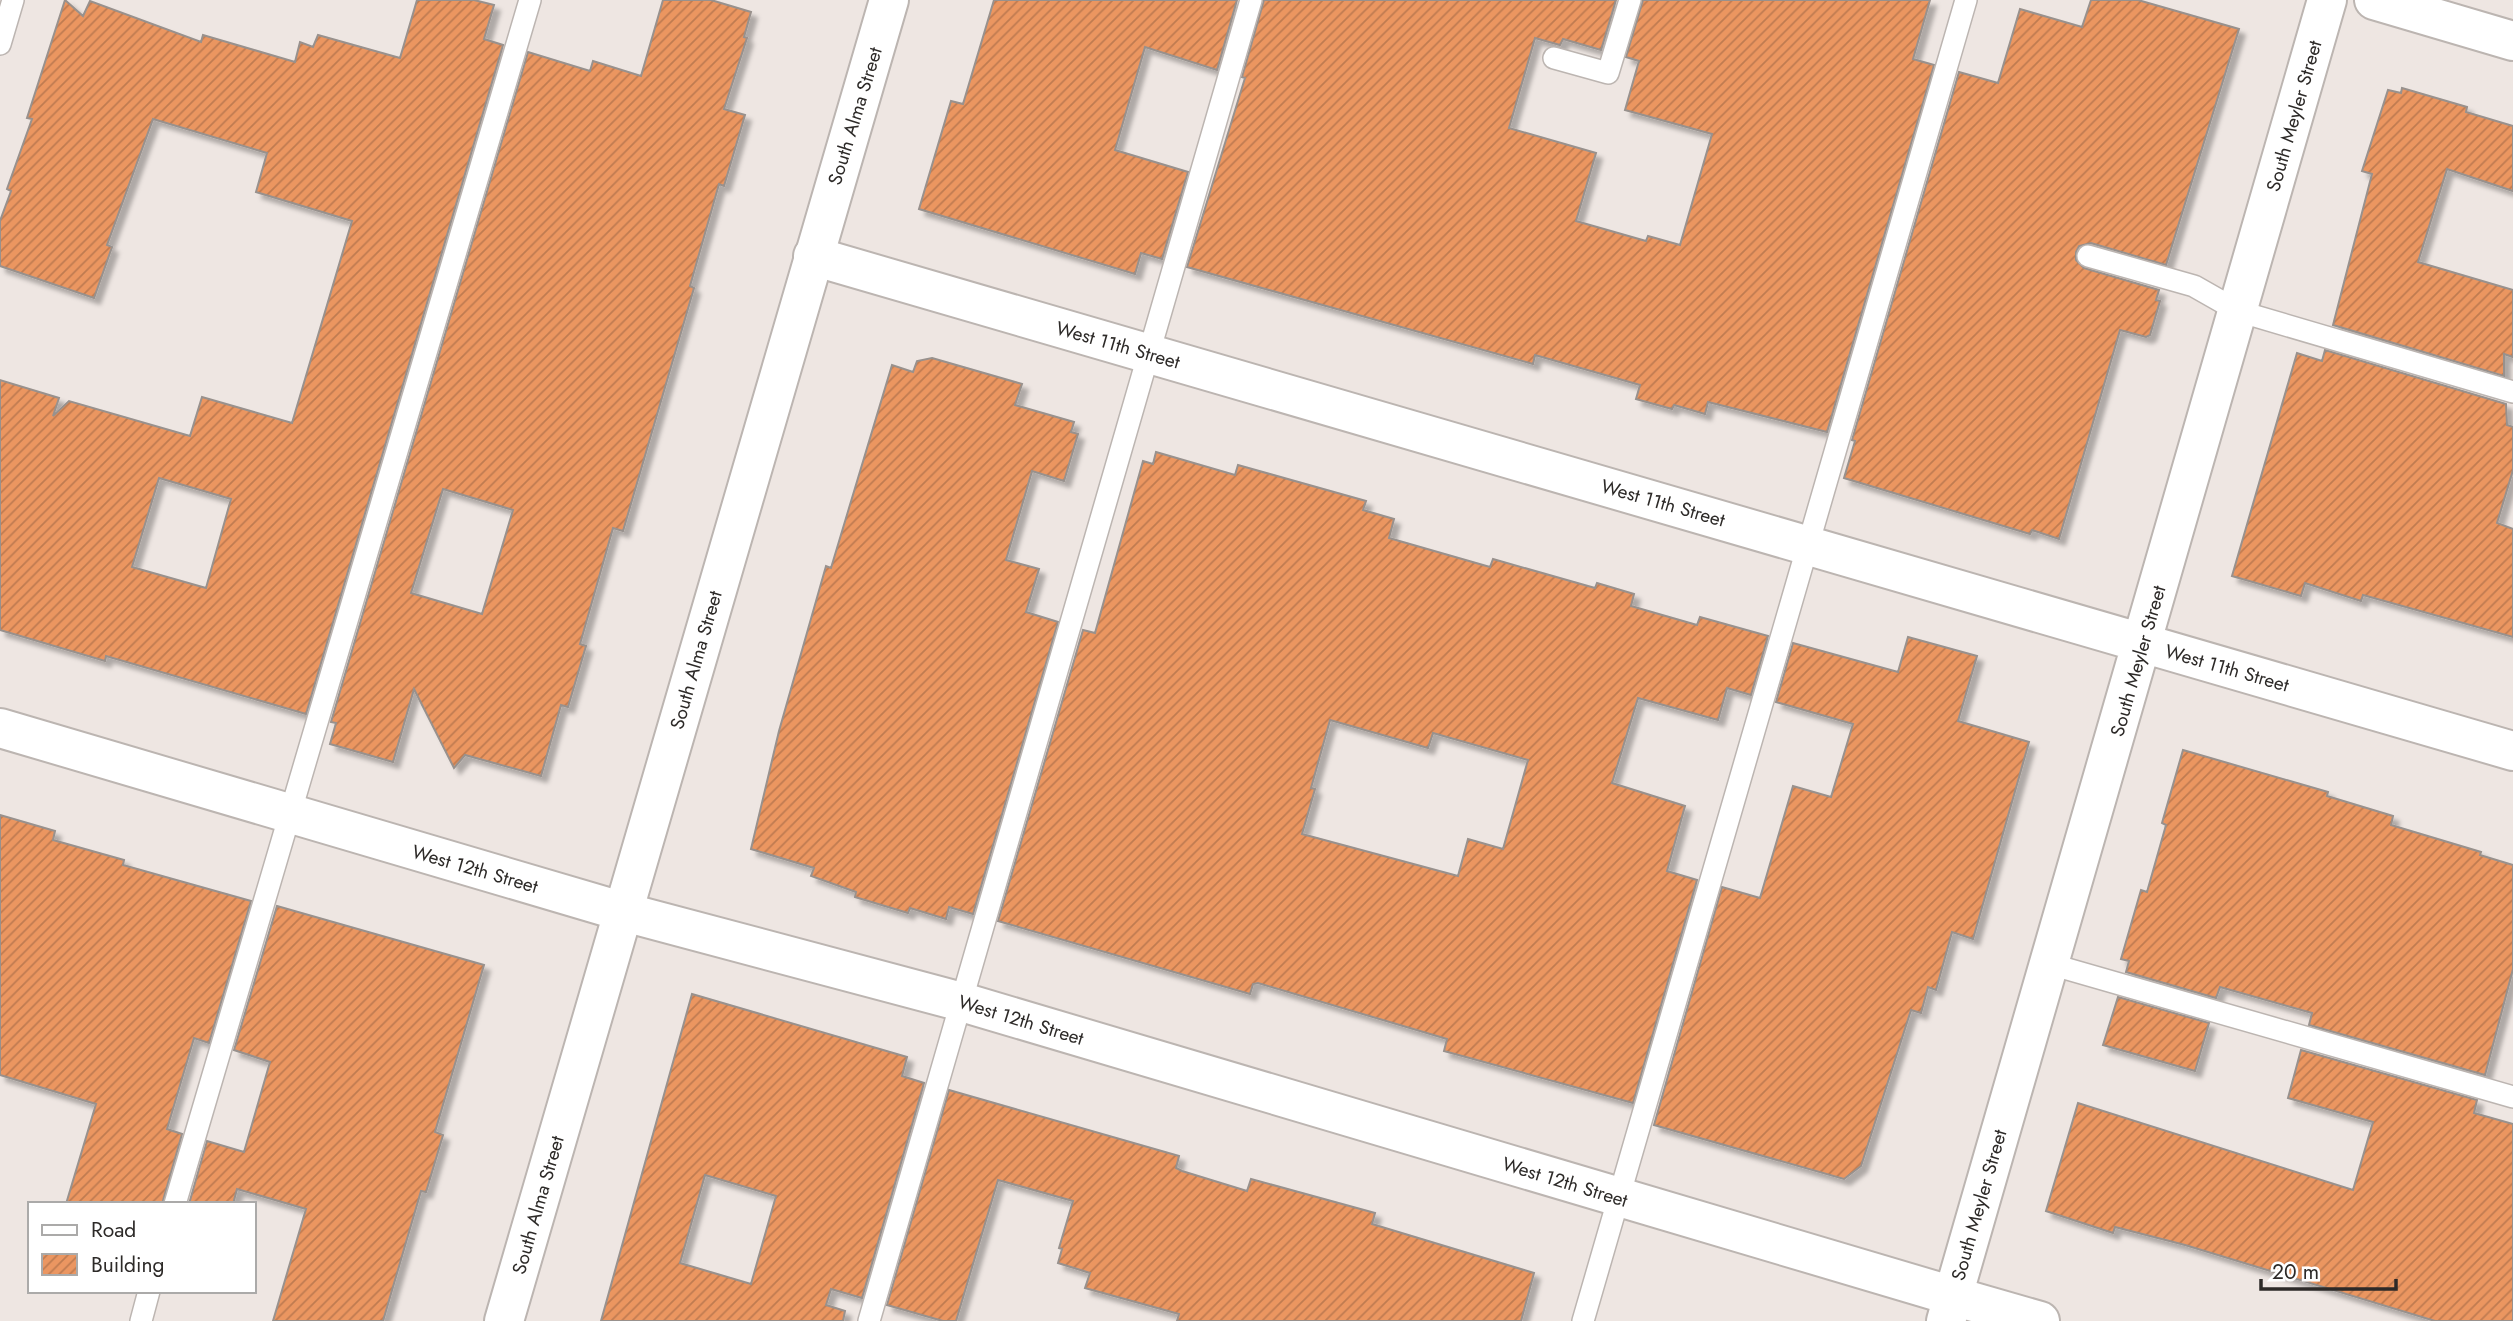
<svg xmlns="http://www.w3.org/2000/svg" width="2513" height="1321" font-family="Jost,sans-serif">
	<defs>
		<pattern id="building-hatch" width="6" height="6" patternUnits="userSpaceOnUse" patternTransform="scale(1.75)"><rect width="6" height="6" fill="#eb9661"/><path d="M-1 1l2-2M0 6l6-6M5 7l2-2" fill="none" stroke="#bf7b50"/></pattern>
		<filter id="shadow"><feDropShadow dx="6" dy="6" stdDeviation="2" flood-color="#0004"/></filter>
	</defs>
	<rect width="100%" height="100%" fill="#eee6e2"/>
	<!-- building -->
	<path fill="url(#building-hatch)" stroke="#98918d" stroke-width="2" fill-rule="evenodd" filter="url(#shadow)" d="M 65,0 L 83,16 L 90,1 L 201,42 L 203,35 L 295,62 L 300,42 L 313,47 L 318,35 L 400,58 L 417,0 L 474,0 L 494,5 L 484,39 L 503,45 L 306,714 L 106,656 L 105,661 L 0,630 L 0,380 L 59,398 L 53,416 L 69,401 L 190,436 L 202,397 L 292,423 L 352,221 L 256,192 L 267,153 L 153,119 L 107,245 L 112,247 L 94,298 L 0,266 L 0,221 L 11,191 L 7,189 L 32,119 L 27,118 ZM 159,478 L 231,499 L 206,588 L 132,567 Z
		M 663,0 L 711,0 L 751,12 L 744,37 L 747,38 L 724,109 L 745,115 L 724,186 L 719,184 L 690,286 L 694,288 L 623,531 L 613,528 L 580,644 L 586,646 L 568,707 L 561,705 L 541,776 L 465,755 L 454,768 L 414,689 L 393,762 L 330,744 L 336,723 L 331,722 L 528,52 L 590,71 L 593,61 L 641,76 ZM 443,489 L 513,510 L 482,614 L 411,593 Z
		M 994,0 L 1237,0 L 1217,70 L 1145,47 L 1115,150 L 1188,172 L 1162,259 L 1141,253 L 1135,274 L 919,209 L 951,101 L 963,104 Z
		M 1264,0 L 1616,0 L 1601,50 L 1563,39 L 1560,45 L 1535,38 L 1509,128 L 1596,153 L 1576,221 L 1646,241 L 1648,236 L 1680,245 L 1712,134 L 1625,110 L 1639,61 L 1626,57 L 1643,0 L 1930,0 L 1913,59 L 1934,65 L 1827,432 L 1708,402 L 1705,414 L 1674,405 L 1672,409 L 1636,399 L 1640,385 L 1535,355 L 1533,364 L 1187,267 L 1245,78 L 1242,77 Z
		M 2091,0 L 2138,0 L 2239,29 L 2166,265 L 2091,243 L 2079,246 L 2076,252 L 2076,260 L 2084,268 L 2159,290 L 2156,300 L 2160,301 L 2150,335 L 2146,337 L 2120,330 L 2059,539 L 2032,530 L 2030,534 L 1844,478 L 1855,441 L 1852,440 L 1959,72 L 1998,83 L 2020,9 L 2082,27 Z
		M 2402,88 L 2467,107 L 2466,112 L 2513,126 L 2513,191 L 2447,169 L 2418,262 L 2513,290 L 2513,357 L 2504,354 L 2504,376 L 2333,325 L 2372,174 L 2362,171 L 2388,90 L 2401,93 Z
		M 2325,350 L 2506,404 L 2507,425 L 2513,427 L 2513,470 L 2497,523 L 2513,529 L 2513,637 L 2363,595 L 2361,601 L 2305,583 L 2301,596 L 2232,576 L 2297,353 L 2322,361 Z
		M 932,358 L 1022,384 L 1015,405 L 1074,422 L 1071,432 L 1078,434 L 1064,481 L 1032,471 L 1006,560 L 1039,569 L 1026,612 L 1058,622 L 973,914 L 949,907 L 946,919 L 910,908 L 908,913 L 855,897 L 856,892 L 811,876 L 814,868 L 751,849 L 779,731 L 826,566 L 831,568 L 892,365 L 913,372 L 917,361 Z
		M 1156,452 L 1235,475 L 1238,465 L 1366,501 L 1363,510 L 1394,519 L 1389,538 L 1490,567 L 1493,559 L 1595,588 L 1597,583 L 1634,594 L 1631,606 L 1697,625 L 1700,617 L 1768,636 L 1751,695 L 1727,688 L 1718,720 L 1638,698 L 1612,783 L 1685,806 L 1667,871 L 1697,880 L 1633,1103 L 1444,1051 L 1447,1039 L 1258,983 L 1253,984 L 1250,994 L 998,921 L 1083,630 L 1095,633 L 1143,461 L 1153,464 ZM 1330,720 L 1428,748 L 1433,733 L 1528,760 L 1503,849 L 1468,839 L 1458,876 L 1302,834 L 1315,789 L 1311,788 Z
		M 1908,637 L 1977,656 L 1958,721 L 2029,742 L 1973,939 L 1952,932 L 1936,990 L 1928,987 L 1921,1013 L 1911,1010 L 1861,1166 L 1844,1179 L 1654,1125 L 1722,887 L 1760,898 L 1793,786 L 1831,797 L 1853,724 L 1776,702 L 1793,643 L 1898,672 Z
		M 2183,750 L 2328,792 L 2327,796 L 2393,816 L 2391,825 L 2481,852 L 2480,855 L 2513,865 L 2513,969 L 2485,1075 L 2309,1025 L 2312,1013 L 2220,987 L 2216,998 L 2126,972 L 2129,961 L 2121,959 L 2141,890 L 2147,892 L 2166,825 L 2162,823 Z
		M 0,815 L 55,831 L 53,840 L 124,860 L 123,865 L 251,901 L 209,1043 L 194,1038 L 167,1129 L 182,1134 L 162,1204 L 66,1204 L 96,1104 L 0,1075 Z
		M 277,906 L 484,965 L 435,1132 L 443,1135 L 426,1192 L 421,1191 L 383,1321 L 273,1321 L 306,1209 L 237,1189 L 233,1204 L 189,1204 L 207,1141 L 244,1152 L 270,1062 L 234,1050 Z
		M 692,994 L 907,1057 L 902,1076 L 924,1083 L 862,1298 L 831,1289 L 826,1305 L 845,1311 L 843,1321 L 601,1321 ZM 705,1175 L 776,1196 L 751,1284 L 680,1263 Z
		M 2118,997 L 2209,1023 L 2195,1071 L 2103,1045 Z
		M 2301,1050 L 2477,1100 L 2474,1113 L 2513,1124 L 2513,1321 L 2435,1321 L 2185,1245 L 2115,1227 L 2113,1233 L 2046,1211 L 2078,1103 L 2353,1190 L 2373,1122 L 2288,1098 Z
		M 949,1090 L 1179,1156 L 1176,1168 L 1182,1171 L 1247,1191 L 1251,1179 L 1375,1213 L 1372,1224 L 1534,1273 L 1521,1321 L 1177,1321 L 1179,1314 L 1085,1288 L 1090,1273 L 1058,1263 L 1062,1249 L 1059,1248 L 1073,1201 L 998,1180 L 956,1321 L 943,1321 L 887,1305 Z"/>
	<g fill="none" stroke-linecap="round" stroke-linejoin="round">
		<!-- lane casing -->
		<g stroke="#bcb5b1" stroke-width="24">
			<path id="lane" d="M 0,44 L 13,0
				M 1554,58 L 1608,73 L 1630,0
				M 2088,256 L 2194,286 L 2238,311 L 2513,392
				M 2050,964 L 2513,1097
				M 175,1204 L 530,0
				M 141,1321 L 149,1291
				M 869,1321 L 1251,0
				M 1583,1321 L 1966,0"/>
		</g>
		<!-- street casing -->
		<g stroke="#bcb5b1" stroke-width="42">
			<path id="street" d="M 2374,0 L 2513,41
				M 813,256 L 2513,751
				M 0,728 L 624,912 L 962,1002 L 1953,1296 L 2327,0"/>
		</g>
		<!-- secondary casing -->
		<g stroke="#bcb5b1" stroke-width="42">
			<path id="secondary" d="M 504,1321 L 889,0
				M 1946,1321 L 1953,1296 L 2040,1321"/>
		</g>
		<!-- lane -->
		<use href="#lane" stroke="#fff" stroke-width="21"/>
		<!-- street -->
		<use href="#street" stroke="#fff" stroke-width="38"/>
		<!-- secondary -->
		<use href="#secondary" stroke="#fff" stroke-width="38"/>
	</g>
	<g text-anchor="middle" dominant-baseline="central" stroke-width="5" stroke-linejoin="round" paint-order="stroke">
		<!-- street labels -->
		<g font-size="19" fill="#2d2a28" stroke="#fff">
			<text transform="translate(855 116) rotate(-73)">South Alma Street</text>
			<text transform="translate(2294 116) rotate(-74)">South Meyler Street</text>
			<text transform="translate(1118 345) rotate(16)">West 11th Street</text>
			<text transform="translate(1663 503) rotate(16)">West 11th Street</text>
			<text transform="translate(696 660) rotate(-74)">South Alma Street</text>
			<text transform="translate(2138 661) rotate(-74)">South Meyler Street</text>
			<text transform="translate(2227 668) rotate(16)">West 11th Street</text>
			<text transform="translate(475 869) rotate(16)">West 12th Street</text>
			<text transform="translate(1021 1020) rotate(17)">West 12th Street</text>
			<text transform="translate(1565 1182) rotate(17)">West 12th Street</text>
			<text transform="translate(538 1205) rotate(-74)">South Alma Street</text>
			<text transform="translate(1979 1205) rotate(-74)">South Meyler Street</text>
		</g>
	</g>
	<!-- legend -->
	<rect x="28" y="1202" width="228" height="91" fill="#ffffff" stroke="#abaaa9" stroke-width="2"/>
	<rect x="42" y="1225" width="35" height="10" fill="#ffffff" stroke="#abaaa9" stroke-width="2"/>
	<text x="91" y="1237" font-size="21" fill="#2d2a28">Road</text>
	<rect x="42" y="1254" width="35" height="21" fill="url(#building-hatch)" stroke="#abaaa9" stroke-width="2"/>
	<text x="91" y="1272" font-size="21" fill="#2d2a28">Building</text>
	<!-- scale -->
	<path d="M2261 1279v10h135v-10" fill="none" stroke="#2d2a28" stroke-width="3.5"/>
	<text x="2272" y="1279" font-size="21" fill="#2d2a28" stroke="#ffffff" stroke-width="5" paint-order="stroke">20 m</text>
</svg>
